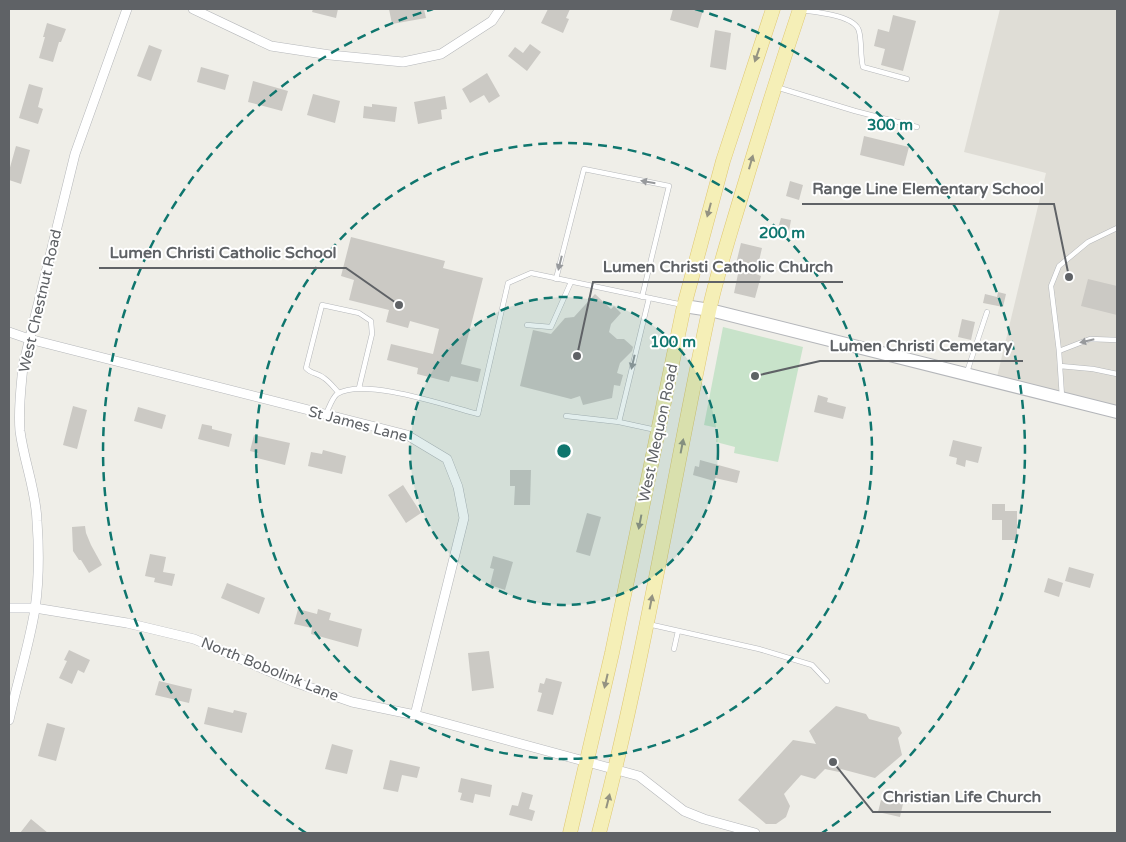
<svg xmlns="http://www.w3.org/2000/svg" width="1126" height="842" font-family="'Varela Round',sans-serif">
	<rect width="100%" height="100%" fill="#efeee8"/>
	<!-- education -->
	<path fill="#dfddd6" d="M 1000,9 L 1117,9 L 1117,412 L 996,381 L 1046,173 L 964,152 Z"/>
	<!-- green -->
	<path fill="#c8e3ca" d="M 723,327 L 803,347 L 778,462 L 734,453 L 735,447 L 716,442 L 718,428 L 704,425 Z"/>
	<!-- building -->
	<path fill="#cbc9c4" d="M 313,9 L 338,9 L 336,18 L 312,12 Z
		M 389,9 L 424,9 L 426,18 L 392,24 Z
		M 548,9 L 570,9 L 566,18 L 569,19 L 563,33 L 541,23 Z
		M 673,9 L 697,9 L 703,10 L 698,28 L 670,20 Z
		M 893,15 L 916,21 L 903,71 L 881,65 L 885,49 L 874,46 L 878,29 L 889,32 Z
		M 47,23 L 66,29 L 61,42 L 59,42 L 53,62 L 39,58 L 45,37 L 43,37 Z
		M 715,30 L 731,33 L 726,70 L 710,67 Z
		M 530,44 L 541,52 L 527,71 L 508,56 L 515,47 L 523,53 Z
		M 149,45 L 162,50 L 151,81 L 137,76 Z
		M 201,67 L 229,75 L 225,90 L 197,82 Z
		M 487,73 L 500,96 L 489,103 L 484,95 L 470,103 L 462,89 Z
		M 253,81 L 288,91 L 282,111 L 248,102 Z
		M 29,84 L 43,88 L 38,107 L 43,109 L 38,124 L 19,118 Z
		M 313,94 L 340,101 L 335,123 L 307,115 Z
		M 445,96 L 447,109 L 441,110 L 442,119 L 418,124 L 414,102 Z
		M 372,104 L 397,107 L 395,122 L 363,118 L 364,106 L 372,107 Z
		M 864,136 L 909,147 L 904,166 L 860,155 Z
		M 16,146 L 30,150 L 21,184 L 9,180 L 9,171 Z
		M 790,181 L 803,185 L 799,200 L 786,196 Z
		M 781,218 L 791,220 L 789,231 L 778,228 Z
		M 351,237 L 445,261 L 443,268 L 483,278 L 461,364 L 481,369 L 478,382 L 451,376 L 449,382 L 417,374 L 418,368 L 387,360 L 391,344 L 433,354 L 439,329 L 410,321 L 408,328 L 386,322 L 389,310 L 349,300 L 354,280 L 341,276 Z
		M 741,243 L 762,248 L 756,274 L 761,276 L 755,298 L 734,293 L 739,269 L 735,268 Z
		M 1088,279 L 1117,286 L 1117,315 L 1081,306 Z
		M 998,292 L 1006,294 L 1003,307 L 983,303 L 985,294 L 997,297 Z
		M 595,294 L 611,309 L 614,306 L 621,313 L 611,324 L 609,332 L 617,339 L 624,339 L 633,347 L 632,351 L 620,363 L 617,373 L 623,375 L 620,386 L 614,385 L 612,398 L 583,405 L 580,396 L 571,399 L 520,386 L 533,330 L 551,334 L 565,318 L 574,317 Z
		M 962,319 L 975,322 L 971,340 L 958,337 Z
		M 818,395 L 828,398 L 827,402 L 846,407 L 843,419 L 814,412 Z
		M 73,406 L 87,410 L 77,449 L 63,445 Z
		M 138,407 L 166,415 L 162,429 L 134,421 Z
		M 202,424 L 212,426 L 212,429 L 232,434 L 229,447 L 198,439 Z
		M 254,435 L 290,443 L 285,465 L 257,458 L 258,453 L 250,451 Z
		M 953,440 L 982,447 L 978,463 L 966,460 L 965,467 L 956,464 L 957,458 L 949,456 Z
		M 323,450 L 346,456 L 342,474 L 308,466 L 311,452 L 322,454 Z
		M 700,460 L 740,471 L 737,483 L 715,478 L 714,481 L 693,475 L 695,466 L 699,467 Z
		M 510,470 L 531,470 L 530,505 L 514,505 L 515,486 L 510,486 Z
		M 403,485 L 421,513 L 406,523 L 388,495 Z
		M 992,504 L 1005,504 L 1005,511 L 1017,511 L 1017,540 L 1002,540 L 1002,520 L 992,520 Z
		M 587,513 L 601,517 L 590,556 L 576,552 Z
		M 85,526 L 86,533 L 91,545 L 102,565 L 89,573 L 81,560 L 79,560 L 73,551 L 72,527 Z
		M 150,554 L 166,557 L 163,572 L 175,574 L 172,586 L 154,582 L 155,578 L 145,576 Z
		M 493,556 L 513,562 L 505,590 L 490,585 L 494,569 L 490,568 Z
		M 1069,567 L 1094,574 L 1090,588 L 1065,581 Z
		M 1048,578 L 1063,583 L 1059,597 L 1044,592 Z
		M 227,583 L 265,598 L 259,614 L 221,598 Z
		M 298,609 L 317,614 L 318,609 L 331,613 L 329,620 L 362,629 L 358,647 L 311,634 L 312,628 L 294,624 Z
		M 69,650 L 90,660 L 84,673 L 78,670 L 72,684 L 59,678 L 67,661 L 64,660 Z
		M 489,651 L 494,688 L 472,691 L 468,653 Z
		M 546,678 L 562,682 L 553,715 L 537,711 L 542,693 L 538,692 L 540,683 L 544,684 Z
		M 159,681 L 192,689 L 189,703 L 155,695 Z
		M 836,706 L 866,714 L 869,719 L 899,727 L 902,733 L 898,738 L 902,755 L 875,778 L 841,769 L 839,772 L 825,769 L 815,779 L 801,775 L 784,794 L 790,806 L 786,817 L 776,824 L 766,824 L 738,800 L 793,740 L 816,744 L 809,731 Z
		M 208,707 L 233,713 L 234,710 L 247,713 L 242,733 L 204,724 Z
		M 47,723 L 65,728 L 56,761 L 38,756 Z
		M 332,744 L 353,750 L 347,774 L 325,769 Z
		M 390,760 L 420,767 L 417,778 L 402,775 L 398,792 L 383,789 Z
		M 461,778 L 492,785 L 490,797 L 475,794 L 473,803 L 460,800 L 462,793 L 458,792 Z
		M 522,792 L 533,795 L 529,809 L 535,811 L 532,821 L 509,815 L 512,805 L 518,806 Z
		M 894,792 L 905,795 L 900,817 L 878,812 L 881,800 L 891,803 Z
		M 31,819 L 48,833 L 20,833 Z"/>
	<g fill="none" stroke-linecap="round" stroke-linejoin="round">
		<!-- lane casing -->
		<g stroke="#b5b7ba" stroke-width="5.5">
			<path id="lane" d="M 801,10 C 815,12 855,15 859,31 C 862,42 860,55 863,67 L 907,79
				M 776,87 L 855,111 L 917,127
				M 556,279 L 584,169 L 669,186 L 642,297
				M 527,325 L 551,327 L 571,282
				M 1059,351 L 1090,339 L 1117,340
				M 1060,366 L 1093,369 L 1117,374
				M 967,372 L 987,312
				M 339,393 C 334,388 330,382 324,378 C 318,373 311,374 306,368 L 322,305 L 359,313 L 371,321 L 372,334 L 359,388
				M 1062,397 L 1059,351 L 1051,286 L 1059,266 L 1088,242 L 1117,228
				M 326,414 C 329,408 332,398 337,394 C 364,377 447,406 478,414 L 508,283 L 531,273 L 683,305
				M 566,416 L 619,422 L 656,430
				M 619,422 L 649,298
				M 648,624 L 759,649 L 812,665 L 827,681
				M 674,649 L 678,631"/>
		</g>
		<!-- street casing -->
		<g stroke="#b5b7ba" stroke-width="10">
			<path id="street" d="M 193,9 L 271,46 L 330,55 L 403,62 L 441,54 L 492,21 L 500,9
				M 9,332 L 29,339 L 407,435 L 447,459 L 458,487 L 464,518 L 415,715
				M 9,608 L 35,608 L 127,623 L 194,639 L 294,682 L 352,702 L 415,715 L 639,776 L 684,811 L 704,819 L 755,833
				M 9,720 C 17,683 29,646 35,609 C 39,581 39,549 37,521 C 36,490 24,462 20,431 C 18,409 21,388 23,366 L 75,154 L 127,9"/>
		</g>
		<!-- secondary casing -->
		<g stroke="#b4b6ba" stroke-width="14">
			<path id="secondary" d="M 684,306 L 710,310 L 1117,412"/>
		</g>
		<!-- primary casing -->
		<g stroke="#dfc770" stroke-width="15">
			<path id="primary" d="M 570,833 L 612,653 L 684,306 L 723,161 L 773,9
				M 599,833 C 644,661 672,485 709,311 C 717,274 729,237 740,200 C 759,136 779,72 800,9"/>
		</g>
		<!-- lane -->
		<use href="#lane" stroke="#fff" stroke-width="4.5"/>
		<!-- street -->
		<use href="#street" stroke="#fff" stroke-width="9"/>
		<!-- secondary -->
		<use href="#secondary" stroke="#fff" stroke-width="12"/>
		<!-- primary -->
		<use href="#primary" stroke="#f5efb7" stroke-width="14"/>
	</g>
	<!-- one-way arrows -->
	<defs><path id="oneway-solid" d="M-6-.8H1V-3.2L6.5 0L1 3.2V.8H-6Z" transform="scale(1.25)"/></defs>
	<g fill="#949382">
		<use href="#oneway-solid" transform="translate(757 55) rotate(109)"/>
		<use href="#oneway-solid" transform="translate(751 162) rotate(-74)"/>
		<use href="#oneway-solid" transform="translate(709 210) rotate(105)"/>
		<use href="#oneway-solid" transform="translate(682 446) rotate(-79)"/>
		<use href="#oneway-solid" transform="translate(640 522) rotate(101)"/>
		<use href="#oneway-solid" transform="translate(651 602) rotate(-79)"/>
		<use href="#oneway-solid" transform="translate(606 681) rotate(103)"/>
		<use href="#oneway-solid" transform="translate(608 801) rotate(-76)"/>
	</g>
	<g fill="#97999c">
		<use href="#oneway-solid" transform="translate(648 182) rotate(-170)"/>
		<use href="#oneway-solid" transform="translate(560 263) rotate(104)"/>
		<use href="#oneway-solid" transform="translate(1087 341) rotate(167)"/>
		<use href="#oneway-solid" transform="translate(633 362) rotate(103)"/>
	</g>
	<!-- distance rings -->
	<circle cx="564" cy="451" r="154" fill="#0f766e" fill-opacity=".12"/>
	<g fill="none" stroke="#0f766e" stroke-width="2.5" stroke-dasharray="9 6">
		<circle cx="564" cy="451" r="154"/>
		<circle cx="564" cy="451" r="308"/>
		<path d="M306 833A461 461 0 0 1 433 9M695 9A461 461 0 0 1 822 833"/>
	</g>
	<g text-anchor="middle" dominant-baseline="central" stroke-width="4" stroke-linejoin="round" paint-order="stroke">
		<!-- street labels -->
		<g font-size="15" fill="#5f6266" stroke="#fff">
			<text transform="translate(40 301) rotate(-77)">West Chestnut Road</text>
			<text transform="translate(358 424) rotate(15)">St James Lane</text>
			<text transform="translate(658 433) rotate(-78)">West Mequon Road</text>
			<text transform="translate(270 669) rotate(22)">North Bobolink Lane</text>
		</g>
	</g>
	<circle cx="564" cy="451" r="8" fill="#0f766e" stroke="#fff" stroke-width="2.5"/>
	<g font-size="15" text-anchor="middle" font-weight="bold" fill="#0f766e" stroke="#fff" stroke-width="4" stroke-linejoin="round" paint-order="stroke">
		<text x="890" y="130">300 m</text>
		<text x="782" y="238">200 m</text>
		<text x="673" y="347">100 m</text>
	</g>
	<!-- callouts -->
	<path fill="none" stroke="#5f6266" stroke-width="2" d="M1069 277L1054 204H802M399 305L346 268H99M577 356L593 282H843M755 376L820 361H1023M833 762L873 812H1051"/>
	<g fill="#5f6266" stroke="#fff" stroke-width="2">
		<circle cx="1069" cy="277" r="5"/>
		<circle cx="399" cy="305" r="5"/>
		<circle cx="577" cy="356" r="5"/>
		<circle cx="755" cy="376" r="5"/>
		<circle cx="833" cy="762" r="5"/>
	</g>
	<g font-size="16" text-anchor="middle" font-weight="bold" fill="#5f6266" stroke="#fff" stroke-width="4" stroke-linejoin="round" paint-order="stroke">
		<text x="928" y="194">Range Line Elementary School</text>
		<text x="223" y="258">Lumen Christi Catholic School</text>
		<text x="718" y="272">Lumen Christi Catholic Church</text>
		<text x="921" y="351">Lumen Christi Cemetary</text>
		<text x="962" y="802">Christian Life Church</text>
	</g>
	<!-- border -->
	<rect width="1126" height="842" fill="none" stroke="#5f6266" stroke-width="20"/>
</svg>
